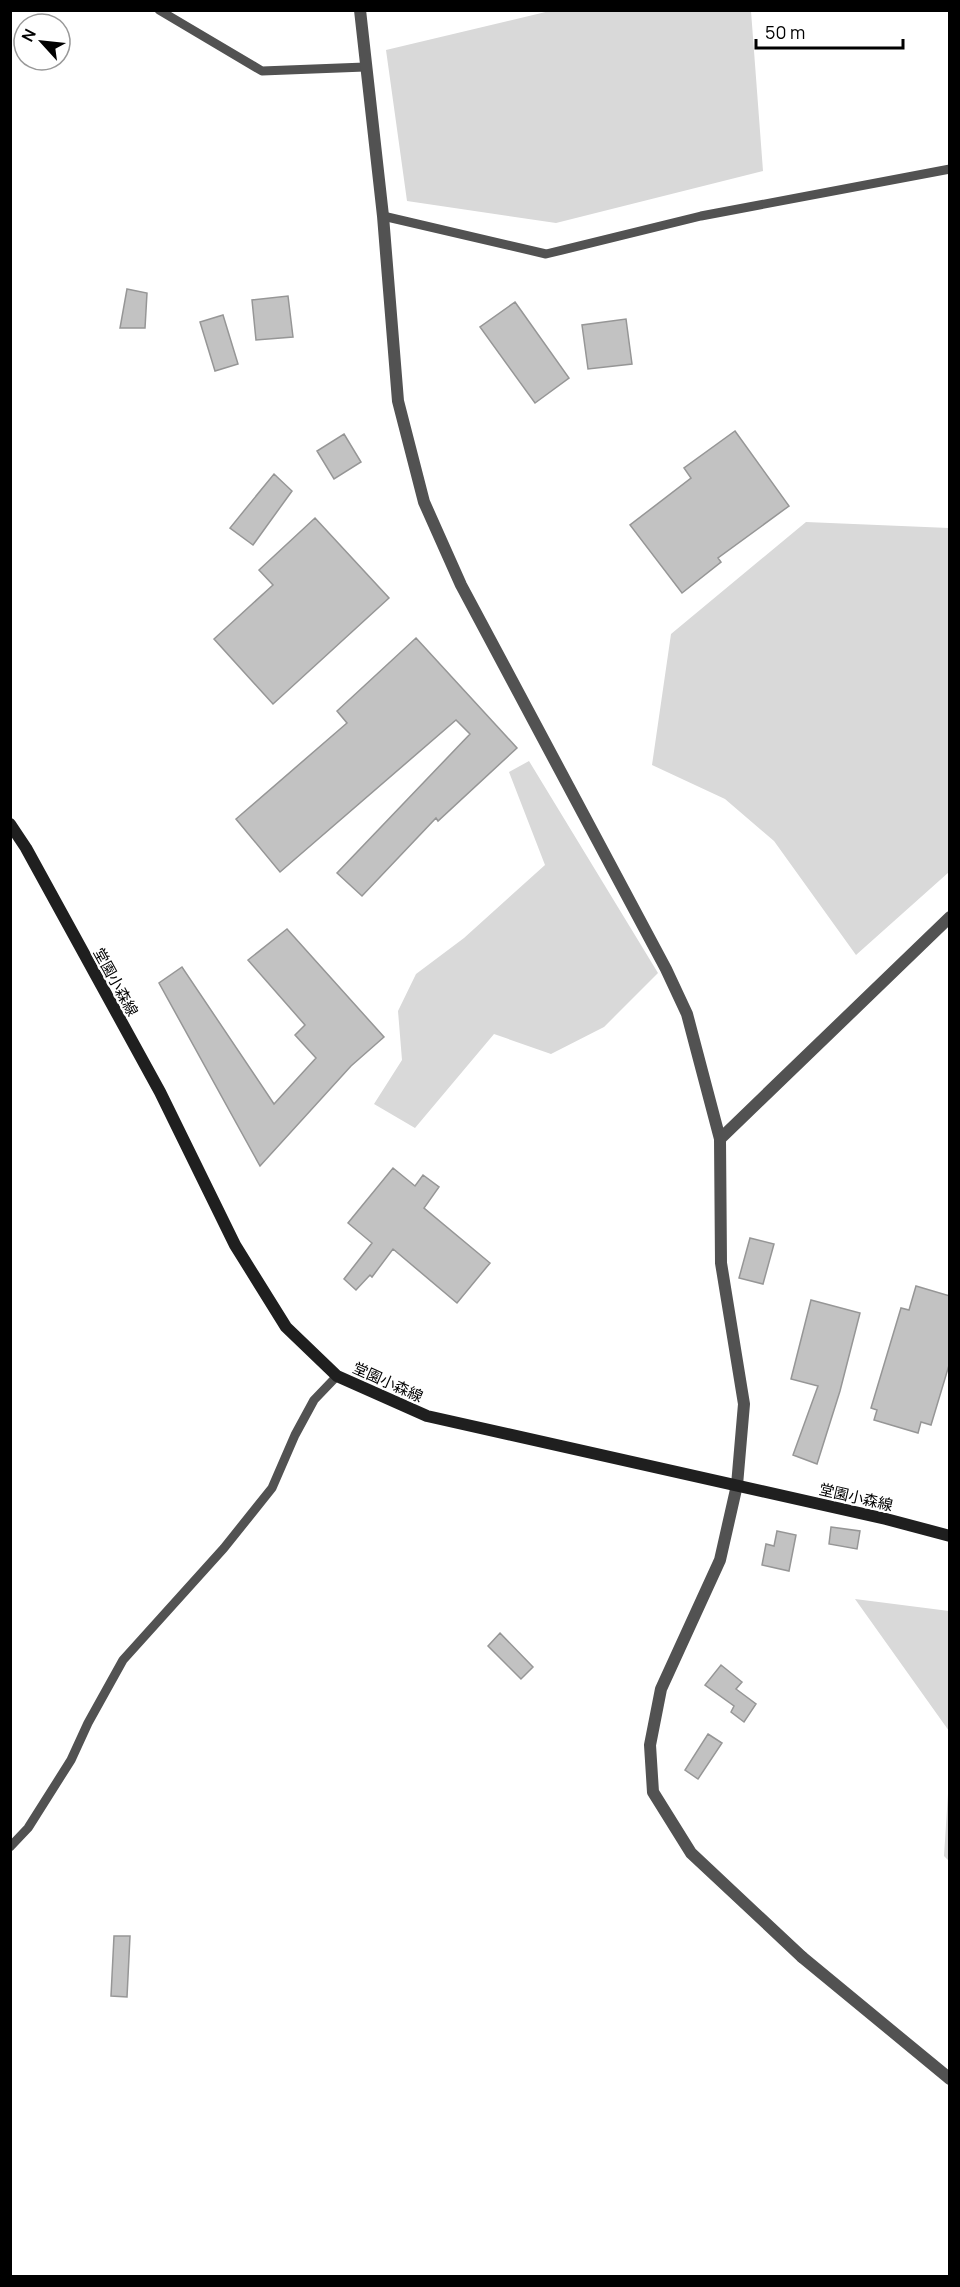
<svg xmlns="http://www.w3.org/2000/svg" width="960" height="2287" font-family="Manrope,'Noto Sans JP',sans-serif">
	<rect width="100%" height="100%" fill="#fff"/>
	<!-- green -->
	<path fill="#d9d9d9" d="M 554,10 L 751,11 L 763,171 L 556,223 L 407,201 L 386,50 Z
		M 806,522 L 949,528 L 949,872 L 856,955 L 774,841 L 725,799 L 652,765 L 671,634 Z
		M 529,761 L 658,973 L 604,1027 L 551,1054 L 494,1034 L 415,1128 L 374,1104 L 402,1060 L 398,1011 L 416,974 L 464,938 L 545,865 L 509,772 Z
		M 855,1599 L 949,1611 L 949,1731 Z
		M 949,1778 L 949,1861 L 944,1856 Z"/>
	<!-- building -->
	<path fill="#c2c2c2" stroke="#969696" stroke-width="1.5" d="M 127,289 L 147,293 L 145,328 L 120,328 Z
		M 288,296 L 293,337 L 256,340 L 252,300 Z
		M 515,302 L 569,378 L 535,403 L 480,327 Z
		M 223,315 L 238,364 L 215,371 L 200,322 Z
		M 626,319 L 632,364 L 588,369 L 582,325 Z
		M 735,431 L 789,506 L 718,558 L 721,562 L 682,593 L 630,525 L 691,478 L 684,468 Z
		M 344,434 L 361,462 L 334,479 L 317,451 Z
		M 274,474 L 292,491 L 253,545 L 230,528 Z
		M 315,518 L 389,598 L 273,704 L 214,639 L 273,585 L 259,570 Z
		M 416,638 L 517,748 L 438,821 L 436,818 L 362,896 L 337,873 L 470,734 L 456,720 L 280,872 L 236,819 L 347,723 L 337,711 Z
		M 287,929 L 384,1037 L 351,1066 L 260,1166 L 159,983 L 182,967 L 274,1104 L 316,1058 L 295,1035 L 305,1025 L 248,960 Z
		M 393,1168 L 415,1186 L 423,1175 L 439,1187 L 424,1208 L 490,1263 L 457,1303 L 393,1249 L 372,1277 L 370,1275 L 356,1290 L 344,1279 L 372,1243 L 348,1223 Z
		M 750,1238 L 774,1244 L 763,1284 L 739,1278 Z
		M 916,1286 L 950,1296 L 950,1362 L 931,1425 L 921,1422 L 918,1433 L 874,1420 L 877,1410 L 871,1408 L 901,1308 L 909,1310 Z
		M 811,1300 L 860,1313 L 840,1391 L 817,1464 L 793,1455 L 818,1386 L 791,1379 Z
		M 831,1527 L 860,1531 L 857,1549 L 829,1544 Z
		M 777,1531 L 796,1535 L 789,1571 L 762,1565 L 766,1544 L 774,1546 Z
		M 500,1633 L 533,1667 L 521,1679 L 488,1646 Z
		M 721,1665 L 742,1682 L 736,1689 L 756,1704 L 744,1722 L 731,1712 L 734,1706 L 705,1685 Z
		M 708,1734 L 722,1743 L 698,1779 L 685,1770 Z
		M 114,1936 L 130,1936 L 127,1997 L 111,1996 Z"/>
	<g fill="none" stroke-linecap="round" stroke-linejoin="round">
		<!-- service -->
		<path stroke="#525252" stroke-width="9" d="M 159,10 L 262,71 L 365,67
			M 383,216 L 546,254 L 701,216 L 950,169
			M 10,1847 L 28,1828 L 71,1760 L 88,1723 L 123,1660 L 224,1548 L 272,1488 L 295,1435 L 314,1400 L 337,1376"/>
		<!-- minor -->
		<path stroke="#525252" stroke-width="12" d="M 360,10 L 383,216 L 398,401 L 424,502 L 461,585 L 666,969 L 687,1014 L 720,1139 L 721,1263 L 744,1404 L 737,1485 L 720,1560 L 661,1689 L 650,1745 L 653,1792 L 691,1853 L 802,1957
			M 720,1139 L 950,917"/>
		<!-- tertiary -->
		<path stroke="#525252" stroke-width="12" d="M 802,1957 L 950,2079"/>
		<!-- secondary -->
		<path stroke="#1f1f1f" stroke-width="12" d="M 10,824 L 26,848 L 160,1092 L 235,1245 L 286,1327 L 337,1376 L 427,1416 L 886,1519 L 950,1536"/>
	</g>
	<g text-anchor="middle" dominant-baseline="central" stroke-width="4.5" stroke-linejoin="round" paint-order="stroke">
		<!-- street labels -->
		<g font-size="15" fill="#000" stroke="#fff">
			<text transform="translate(116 982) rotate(61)">堂園小森線</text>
			<text transform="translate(388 1382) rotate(24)">堂園小森線</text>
			<text transform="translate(856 1497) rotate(13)">堂園小森線</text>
		</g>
	</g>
	<!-- border -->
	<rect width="960" height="2287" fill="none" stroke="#000000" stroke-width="24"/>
	<!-- north arrow -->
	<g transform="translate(42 42) rotate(297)"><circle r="28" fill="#ffffff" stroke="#999999" stroke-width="1.5"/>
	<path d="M0-4.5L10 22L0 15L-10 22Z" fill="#000000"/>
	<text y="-9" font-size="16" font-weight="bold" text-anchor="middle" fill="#000000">N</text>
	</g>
	<!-- scale -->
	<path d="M756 39v9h147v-9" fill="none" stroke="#000000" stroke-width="3"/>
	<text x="765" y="39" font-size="18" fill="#000000" stroke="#ffffff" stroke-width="4.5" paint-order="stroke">50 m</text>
</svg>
